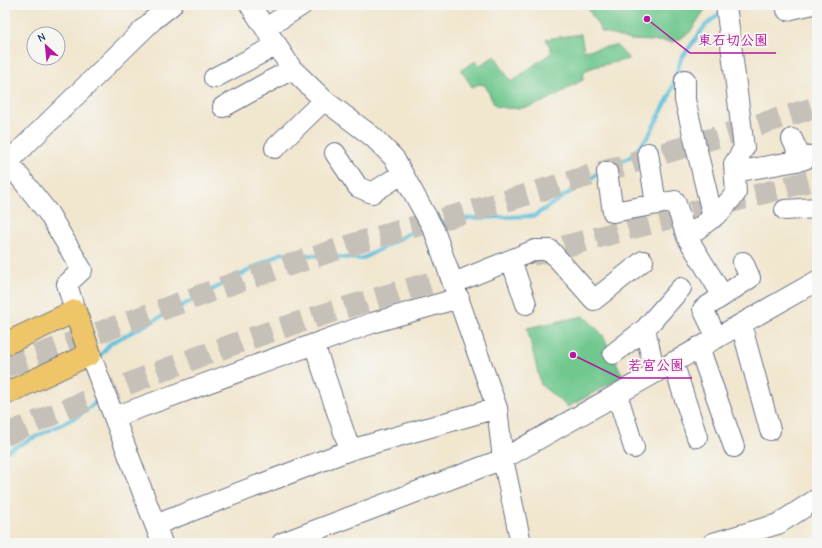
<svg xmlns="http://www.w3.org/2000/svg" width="822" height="548" font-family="'Comic Neue','Klee One',sans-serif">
	<rect width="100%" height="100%" fill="#f6f6f2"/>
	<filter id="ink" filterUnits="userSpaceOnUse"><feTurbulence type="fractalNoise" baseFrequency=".025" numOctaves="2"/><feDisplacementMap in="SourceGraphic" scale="8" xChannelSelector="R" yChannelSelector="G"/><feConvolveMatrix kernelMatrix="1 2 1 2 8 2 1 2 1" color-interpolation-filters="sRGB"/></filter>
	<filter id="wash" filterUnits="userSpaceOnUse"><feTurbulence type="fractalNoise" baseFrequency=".012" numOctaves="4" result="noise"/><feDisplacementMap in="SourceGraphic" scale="16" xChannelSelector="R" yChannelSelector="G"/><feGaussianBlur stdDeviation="0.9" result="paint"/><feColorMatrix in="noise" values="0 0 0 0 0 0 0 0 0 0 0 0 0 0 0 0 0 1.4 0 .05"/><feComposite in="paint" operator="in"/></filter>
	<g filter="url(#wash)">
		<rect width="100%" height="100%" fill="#f1e6ce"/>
		<!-- green -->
		<path fill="#6fc88e" stroke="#457c76" d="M 586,5 L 708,5 L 690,32 L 674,42 L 631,40 L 602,32 Z
			M 581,34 L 584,51 L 616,45 L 629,59 L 594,67 L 584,71 L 583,80 C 551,97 532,115 495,106 L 485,85 L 479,84 L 472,87 L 461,70 L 476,61 L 480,65 L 495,56 L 511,82 L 552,52 L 546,39 Z
			M 584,316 L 602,334 L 623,376 L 568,407 L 541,385 L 527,328 Z"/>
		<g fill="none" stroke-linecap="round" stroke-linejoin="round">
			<!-- stream -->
			<path stroke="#5ec0dc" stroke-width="4" d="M 610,167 L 632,156 L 649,135 L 670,95 L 681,59 L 705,26 L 720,13
				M 437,224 L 470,218 L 534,216 L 600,172
				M 99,357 L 111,343 L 282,253 L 362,259 L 417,229 L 425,227
				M 5,452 L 78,416 L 99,400 L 99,397"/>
		</g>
	</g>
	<g filter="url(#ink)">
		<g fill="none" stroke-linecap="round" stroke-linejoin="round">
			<!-- highway-tunnel -->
			<path stroke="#c6c1b8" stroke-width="22" stroke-dasharray="22 11" stroke-linecap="butt" d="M 532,255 L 817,179
				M 5,367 L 237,282 L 363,241 L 489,206 L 817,107
				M 5,435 C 52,415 100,395 148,376 C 253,335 361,301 470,272"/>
			<!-- minor casing -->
			<g stroke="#666f85" stroke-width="22">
				<path id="minor" d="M 250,5 L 292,69 L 324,100 L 373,137 L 394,158 L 434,230 L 497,408 L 503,459 L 521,543
					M 787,10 L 809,5
					M 266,28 L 302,5
					M 214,78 L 277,45
					M 685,80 L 685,100 L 713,218
					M 223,107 L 292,69
					M 792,139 L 802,160 L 817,154
					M 275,148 L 324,100
					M 335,153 L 358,187 L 372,193 L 402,174
					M 648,153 L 656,204
					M 8,162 L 49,214 L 82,270 L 67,284 L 75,311
					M 5,165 L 153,20 L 172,5
					M 607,172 L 613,212 L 675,201 L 687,237
					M 735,172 L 802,160
					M 785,210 L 817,208
					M 511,260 L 526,304
					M 454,283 L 535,250 L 550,250 L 594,300 L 643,261
					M 723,296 L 687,237 L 720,212 L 736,193 L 734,164 L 744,148 L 726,5
					M 741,324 L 770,430
					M 645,329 L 655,373
					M 717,338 L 703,309 L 750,278 L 743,262
					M 314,344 L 350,450
					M 699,347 L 734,447
					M 90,354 L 162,543
					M 613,354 L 645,329 L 681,288
					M 673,362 L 697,437
					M 617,394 L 634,448
					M 114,417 L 372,323 L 459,298
					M 155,525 L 350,450 L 497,408
					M 282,543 L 503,459 L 817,281
					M 713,543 L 778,524 L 817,499"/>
			</g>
			<!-- major casing -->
			<g stroke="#666f85" stroke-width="24">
				<path id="major" d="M 5,344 L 75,311 L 90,354 L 5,394"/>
			</g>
			<!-- minor -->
			<use href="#minor" stroke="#fff" stroke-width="20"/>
			<!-- major -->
			<use href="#major" stroke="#eec569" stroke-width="22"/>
		</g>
	</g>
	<!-- callouts -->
	<path fill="none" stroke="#b5179e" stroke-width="1.5" d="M647 19L690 53H776M573 355L620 378H692"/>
	<g fill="#b5179e" stroke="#f6f6f2" stroke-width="1.5">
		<circle cx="647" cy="19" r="4"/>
		<circle cx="573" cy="355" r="4"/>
	</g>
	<g font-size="14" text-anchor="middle" font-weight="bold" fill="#b5179e" stroke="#f6f6f2" stroke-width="4" stroke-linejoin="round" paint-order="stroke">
		<text x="733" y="45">東石切公園</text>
		<text x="656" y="370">若宮公園</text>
	</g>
	<!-- margin -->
	<rect width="822" height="548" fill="none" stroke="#f6f6f2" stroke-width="20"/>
	<!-- north arrow -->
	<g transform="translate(46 46) rotate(333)"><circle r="19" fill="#f6f6f2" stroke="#9ea6b7"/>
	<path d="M0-3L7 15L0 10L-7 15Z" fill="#b5179e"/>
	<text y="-6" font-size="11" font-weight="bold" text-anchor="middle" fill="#1b2f5e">N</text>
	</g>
</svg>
